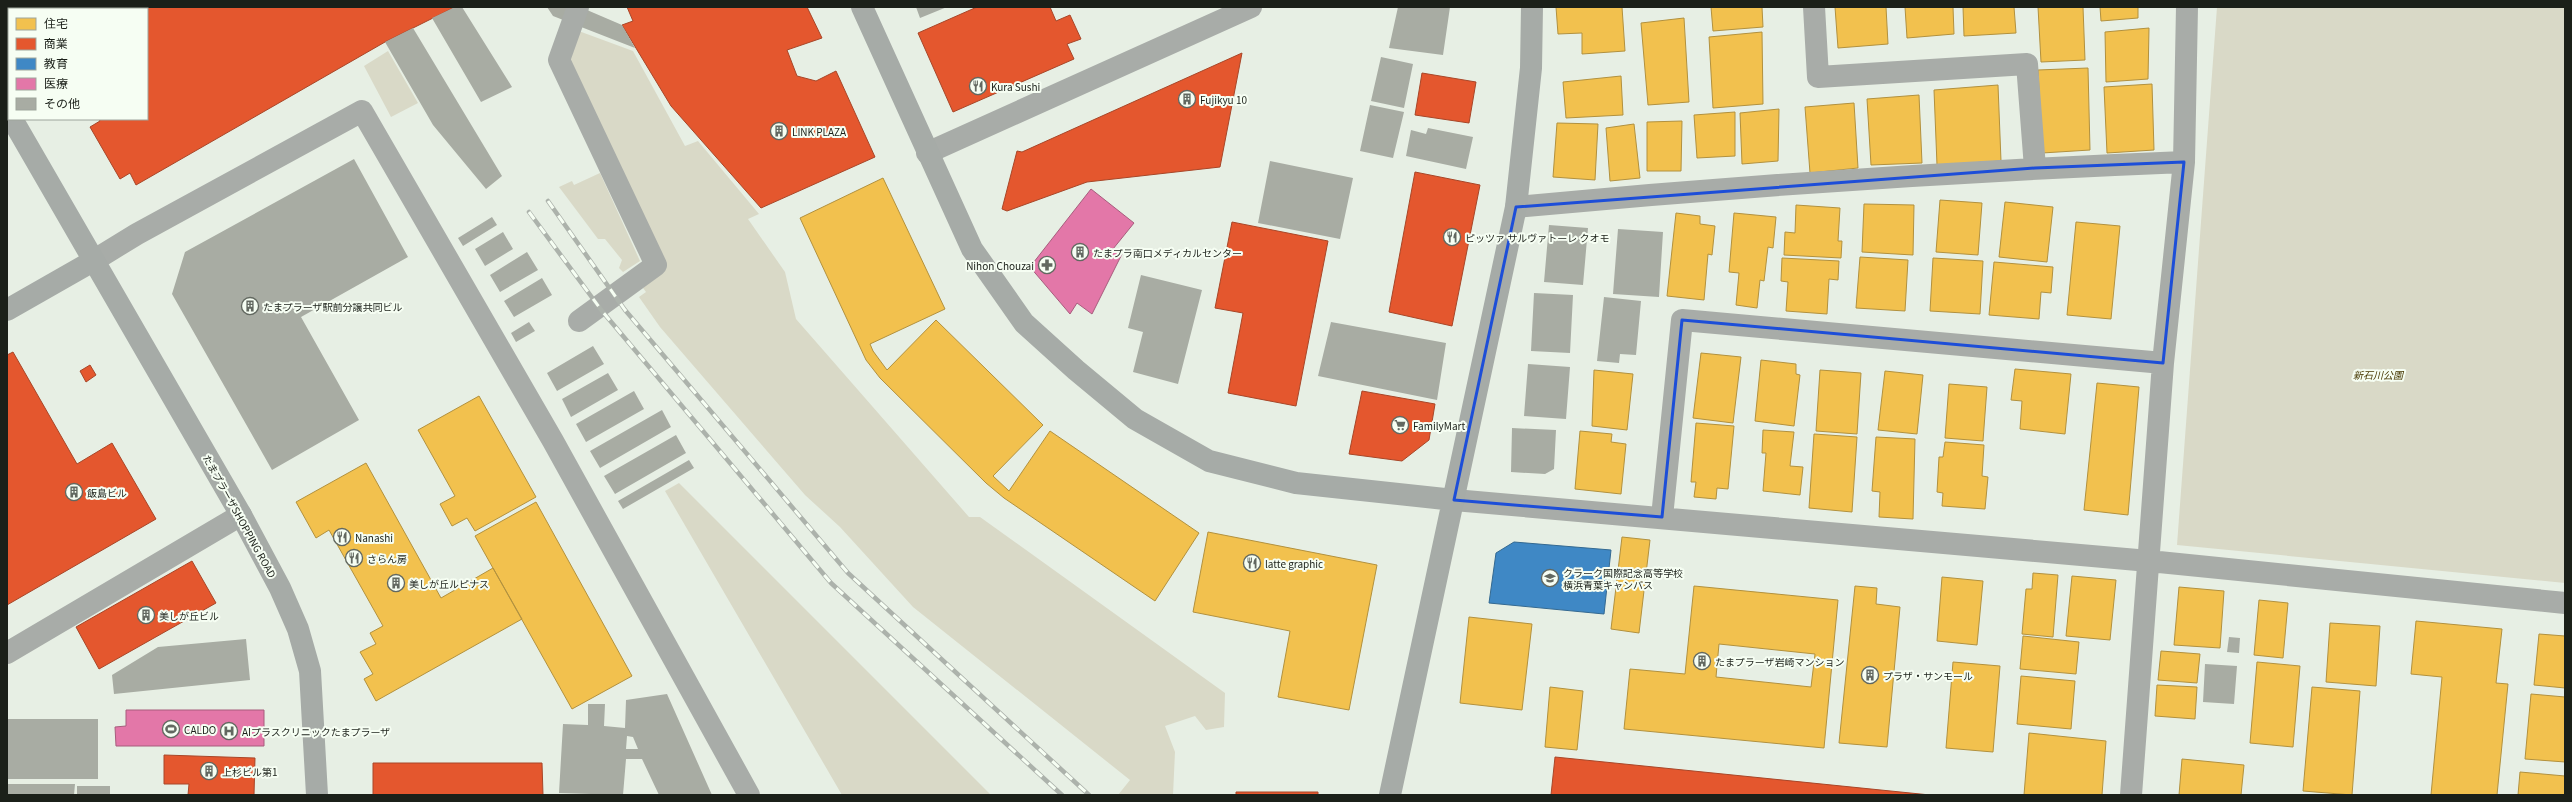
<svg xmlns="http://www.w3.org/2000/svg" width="2572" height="802" font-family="Georgia,'Noto Sans JP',serif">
	<rect width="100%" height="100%" fill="#e7efe4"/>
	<!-- green -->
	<path fill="#d9d9c7" d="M 2217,7 L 2565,7 L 2565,583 L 2177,545 Z
		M 576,30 L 633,51 L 685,146 L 698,141 L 759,214 L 748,219 L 785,272 L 796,319 L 969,517 L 980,517 L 1225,693 L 1224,727 L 1206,730 L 1195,716 L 1165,726 L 1175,752 L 1173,795 L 1118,795 L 1130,780 L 913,607 L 840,527 L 805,495 L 660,327 L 639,297 L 646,292 L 643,288 L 664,269 L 566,60 Z
		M 388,51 L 418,103 L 391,117 L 364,66 Z
		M 600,173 L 640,261 L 623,272 L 619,268 L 622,260 L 605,239 L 598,239 L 559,187 L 572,181 L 574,185 Z
		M 679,483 L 991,795 L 842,795 L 665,491 Z"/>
	<!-- homes -->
	<path fill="#f2c14e" stroke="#b2913e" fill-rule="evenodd" d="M 1556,7 L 1622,7 L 1625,51 L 1582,54 L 1582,33 L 1558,34 Z
		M 1711,7 L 1762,7 L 1763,27 L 1713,31 Z
		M 1835,7 L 1886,7 L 1888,44 L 1838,48 Z
		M 1905,7 L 1953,7 L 1954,34 L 1907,38 Z
		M 1963,7 L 2014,7 L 2016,33 L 1964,36 Z
		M 2038,7 L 2083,7 L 2085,60 L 2041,62 Z
		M 2100,7 L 2138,7 L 2138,18 L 2101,21 Z
		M 1684,18 L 1689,102 L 1648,105 L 1641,23 Z
		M 2149,28 L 2148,79 L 2106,82 L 2105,32 Z
		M 1762,32 L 1763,104 L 1713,108 L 1709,37 Z
		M 2088,68 L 2090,150 L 2042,153 L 2038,70 Z
		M 1621,76 L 1623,115 L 1566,118 L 1563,82 Z
		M 2152,84 L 2154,150 L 2107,153 L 2104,87 Z
		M 1998,85 L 2001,161 L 1937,165 L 1934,90 Z
		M 1919,95 L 1922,163 L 1871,165 L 1867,99 Z
		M 1854,103 L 1858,168 L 1810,173 L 1805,107 Z
		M 1779,109 L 1778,161 L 1742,164 L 1740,113 Z
		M 1735,112 L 1735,156 L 1697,158 L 1694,115 Z
		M 1682,121 L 1681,171 L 1647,171 L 1647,122 Z
		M 1557,123 L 1598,124 L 1595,180 L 1553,177 Z
		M 1634,124 L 1640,178 L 1610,181 L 1606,128 Z
		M 883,178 L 945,309 L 870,344 L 873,351 L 887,370 L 936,320 L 1043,425 L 993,476 L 1009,491 L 1050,431 L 1199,533 L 1155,601 L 1004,498 L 986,483 L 880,378 L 866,360 L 800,218 Z
		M 1940,200 L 1982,203 L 1978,255 L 1936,252 Z
		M 2005,202 L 2053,207 L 2047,262 L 1999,257 Z
		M 1864,204 L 1914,205 L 1913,255 L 1862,252 Z
		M 1796,205 L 1840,208 L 1838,241 L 1842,241 L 1841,258 L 1784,255 L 1785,232 L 1795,233 Z
		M 1676,213 L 1700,216 L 1700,224 L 1715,226 L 1712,255 L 1708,254 L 1704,300 L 1667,296 Z
		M 1734,213 L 1776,217 L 1773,248 L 1768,247 L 1764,281 L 1760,280 L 1757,308 L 1736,305 L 1739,273 L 1729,272 Z
		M 2076,222 L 2120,226 L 2111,319 L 2067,315 Z
		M 1860,257 L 1908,260 L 1905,311 L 1856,308 Z
		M 1782,258 L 1839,261 L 1838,280 L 1829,279 L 1827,314 L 1786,311 L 1788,282 L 1781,281 Z
		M 1933,258 L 1983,261 L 1980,314 L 1930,311 Z
		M 1994,262 L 2053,267 L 2051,293 L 2041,292 L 2039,319 L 1989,315 Z
		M 1701,353 L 1741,357 L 1733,423 L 1693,418 Z
		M 1761,360 L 1796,364 L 1796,374 L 1800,375 L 1794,426 L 1755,421 Z
		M 2015,369 L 2071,374 L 2065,434 L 2020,429 L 2022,401 L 2011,400 Z
		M 1594,370 L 1633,374 L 1627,430 L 1592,426 Z
		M 1820,370 L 1861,373 L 1857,434 L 1816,431 Z
		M 1885,371 L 1923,375 L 1917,434 L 1878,430 Z
		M 2097,383 L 2139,387 L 2128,515 L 2084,510 Z
		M 1949,384 L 1987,387 L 1983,441 L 1945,438 Z
		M 479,396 L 536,497 L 475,531 L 467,518 L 452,526 L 440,504 L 455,496 L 418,430 Z
		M 1696,423 L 1734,426 L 1728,489 L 1717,488 L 1716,499 L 1694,497 L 1696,482 L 1691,482 Z
		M 1763,430 L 1794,432 L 1790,466 L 1803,467 L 1800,495 L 1763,491 L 1766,453 L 1762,453 Z
		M 1580,431 L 1612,434 L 1611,442 L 1626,444 L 1621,494 L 1575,489 Z
		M 1814,434 L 1857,437 L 1852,512 L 1809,508 Z
		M 1876,437 L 1915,439 L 1913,519 L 1879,517 L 1880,492 L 1872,491 Z
		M 1945,442 L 1984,445 L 1982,476 L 1988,477 L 1985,509 L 1942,506 L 1943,493 L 1937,492 L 1939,457 L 1943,457 Z
		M 366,463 L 441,598 L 493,568 L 522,619 L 376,701 L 364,679 L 373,674 L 360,652 L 376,644 L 370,633 L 383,626 L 329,530 L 316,538 L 296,502 Z
		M 536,502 L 632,676 L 572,709 L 475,536 Z
		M 1208,532 L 1377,565 L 1349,710 L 1278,697 L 1290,631 L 1193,612 Z
		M 1622,537 L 1650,540 L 1639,633 L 1611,629 Z
		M 2033,573 L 2058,575 L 2053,637 L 2022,634 L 2026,589 L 2032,589 Z
		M 2072,576 L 2116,580 L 2110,640 L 2066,636 Z
		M 1942,577 L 1983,581 L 1977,645 L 1937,641 Z
		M 1694,586 L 1838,600 L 1824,748 L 1624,729 L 1630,669 L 1685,674 ZM 1719,644 L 1815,654 L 1811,687 L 1716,677 Z
		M 1855,586 L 1877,588 L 1876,604 L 1900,607 L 1887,747 L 1839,743 Z
		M 2179,587 L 2224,591 L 2220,648 L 2174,645 Z
		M 2259,600 L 2288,603 L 2283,658 L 2254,655 Z
		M 1469,617 L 1532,624 L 1522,710 L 1460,703 Z
		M 2416,621 L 2502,629 L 2496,683 L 2508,684 L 2497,795 L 2431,795 L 2442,677 L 2411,674 Z
		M 2330,623 L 2380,626 L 2376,686 L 2326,682 Z
		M 2539,634 L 2565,636 L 2565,688 L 2534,685 Z
		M 2023,636 L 2079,642 L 2076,674 L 2020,669 Z
		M 2161,651 L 2200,654 L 2197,683 L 2158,680 Z
		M 1953,662 L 2000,666 L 1993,752 L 1946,748 Z
		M 2257,662 L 2300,666 L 2293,747 L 2250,743 Z
		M 2021,676 L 2075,681 L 2071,729 L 2017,724 Z
		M 2157,685 L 2197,687 L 2195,719 L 2155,716 Z
		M 1550,687 L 1583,691 L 1577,750 L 1545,747 Z
		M 2312,687 L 2360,691 L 2352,795 L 2303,791 Z
		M 2531,694 L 2565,697 L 2565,762 L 2525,759 Z
		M 2029,733 L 2106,741 L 2102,795 L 2024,795 Z
		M 2182,759 L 2244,765 L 2241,795 L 2179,795 Z
		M 2520,772 L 2565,776 L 2565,795 L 2518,795 Z"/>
	<!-- shops -->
	<path fill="#e4572e" stroke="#a84628" d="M 90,7 L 455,7 L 385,42 L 136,185 L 130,173 L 120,179 L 90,127 L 100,121 L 99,119 L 147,119 L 147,9 L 87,9 Z
		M 627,7 L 807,7 L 822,38 L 787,50 L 797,76 L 816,81 L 836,71 L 875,157 L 761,208 L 671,106 L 622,25 L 633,21 Z
		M 977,7 L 1050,7 L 1056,21 L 1070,15 L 1081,39 L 1067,44 L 1074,59 L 953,112 L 918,33 Z
		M 1242,53 L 1220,167 L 1087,182 L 1007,211 L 1002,209 L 1017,151 L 1022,152 Z
		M 1422,73 L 1476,82 L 1469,123 L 1415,115 Z
		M 1415,172 L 1480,185 L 1452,326 L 1389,312 Z
		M 1232,222 L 1328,241 L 1296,406 L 1228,393 L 1243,313 L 1215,308 Z
		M 13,352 L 77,464 L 112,443 L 156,519 L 7,605 L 7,355 Z
		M 90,365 L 96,375 L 86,382 L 80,371 Z
		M 1362,391 L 1435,404 L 1429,440 L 1402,461 L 1349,454 Z
		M 192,561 L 216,603 L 99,669 L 76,627 Z
		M 164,755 L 255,758 L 254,795 L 188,795 L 189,784 L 164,784 Z
		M 1555,757 L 1930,795 L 1551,795 Z
		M 373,763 L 542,763 L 543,795 L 373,795 Z
		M 1236,792 L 1318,792 L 1318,795 L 1236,795 Z"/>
	<!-- schools -->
	<path fill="#3f88c5" stroke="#346991" d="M 1514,542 L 1611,550 L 1604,614 L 1489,603 L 1496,553 Z"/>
	<!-- health -->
	<path fill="#e377a8" stroke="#a75d7d" d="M 1091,189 L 1134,223 L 1113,249 L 1122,254 L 1092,314 L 1077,303 L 1070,314 L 1030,267 Z
		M 126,710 L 264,710 L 264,746 L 116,746 L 115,727 L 126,726 Z"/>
	<!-- building -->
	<path fill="#a8aca3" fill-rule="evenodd" d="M 455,7 L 462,7 L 512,87 L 481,102 L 432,18 Z
		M 547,7 L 580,7 L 622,25 L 635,48 L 553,16 Z
		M 916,7 L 947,7 L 920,18 Z
		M 1398,7 L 1450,7 L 1443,55 L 1389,48 Z
		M 413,28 L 502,176 L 486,189 L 433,125 L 385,42 Z
		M 1381,57 L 1413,64 L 1404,108 L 1371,101 Z
		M 1370,105 L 1404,112 L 1393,158 L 1360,151 Z
		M 1428,128 L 1473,137 L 1466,169 L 1406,156 L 1411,130 L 1426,134 Z
		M 354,159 L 408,257 L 301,317 L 359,420 L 272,470 L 172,294 L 185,252 Z
		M 1270,161 L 1353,178 L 1340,239 L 1258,223 Z
		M 492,217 L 497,225 L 463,246 L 458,238 Z
		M 1549,225 L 1588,228 L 1583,285 L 1544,282 Z
		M 1618,229 L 1663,232 L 1659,297 L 1613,294 Z
		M 503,232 L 513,249 L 485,266 L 475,249 Z
		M 527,252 L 538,270 L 500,292 L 490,275 Z
		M 1141,275 L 1202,290 L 1178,384 L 1133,372 L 1143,332 L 1128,328 Z
		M 542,278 L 552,295 L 514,317 L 504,301 Z
		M 1534,293 L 1573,295 L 1570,353 L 1531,351 Z
		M 1604,297 L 1641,301 L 1636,355 L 1620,354 L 1619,363 L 1597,361 Z
		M 529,322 L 535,331 L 516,342 L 511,333 Z
		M 1331,322 L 1446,343 L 1437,400 L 1318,376 Z
		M 593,346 L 604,364 L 557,391 L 547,373 Z
		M 1528,364 L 1570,367 L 1566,419 L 1524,416 Z
		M 608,373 L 618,390 L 571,417 L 562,399 Z
		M 634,391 L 644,409 L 586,442 L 576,424 Z
		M 662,410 L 671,427 L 600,468 L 590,451 Z
		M 1512,428 L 1556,430 L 1554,469 L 1545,474 L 1511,472 Z
		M 676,435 L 686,453 L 615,494 L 604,476 Z
		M 689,460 L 694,468 L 623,509 L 618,501 Z
		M 2229,637 L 2240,638 L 2239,653 L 2227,652 Z
		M 246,639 L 250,680 L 114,694 L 112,675 L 158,647 Z
		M 2205,664 L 2237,666 L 2234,704 L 2203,702 Z
		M 667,694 L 712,795 L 659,795 L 642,759 L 626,759 L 623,795 L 559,793 L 563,724 L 588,725 L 588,704 L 605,704 L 604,726 L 625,728 L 626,700 ZM 627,736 L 633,737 L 638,749 L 626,749 Z
		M 7,719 L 98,719 L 98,779 L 7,779 Z
		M 7,784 L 75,784 L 74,795 L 7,795 Z
		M 77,786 L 110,786 L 110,795 L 77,795 Z"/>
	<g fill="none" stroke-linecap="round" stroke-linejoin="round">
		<!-- street -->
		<path stroke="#a8aca8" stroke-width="22" d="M 578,7 L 559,60 L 656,265 L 579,321
			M 1814,7 L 1818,77 L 2027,64 L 2035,168
			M 927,153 L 1251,7
			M 1516,207 C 1738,186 1961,171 2184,162
			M 93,261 L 137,234 L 362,111 L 553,441 L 749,795
			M 1454,500 L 2149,561 L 2565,603
			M 1662,517 L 1682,320 L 2163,363
			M 7,653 L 241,515
			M 2131,795 L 2163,363 L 2184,162 L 2187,7"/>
		<!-- secondary -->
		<path stroke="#a6aba7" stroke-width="22" d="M 862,7 L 972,249 L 1024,323 L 1076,370 L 1135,419 L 1209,461 L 1296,483 L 1454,500
			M 12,119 L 241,515 L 280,588 L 298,629 L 310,671 L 317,795
			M 7,310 L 93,261
			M 1390,795 L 1516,207 L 1531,68 L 1532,7"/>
		<!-- rail casing -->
		<g stroke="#acb2ab" stroke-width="4.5">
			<path id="rail" d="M 548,201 L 625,310 L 848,573 L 1089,795
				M 529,212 L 602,311 L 831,583 L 1062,795"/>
		</g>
		<!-- rail -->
		<use href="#rail" stroke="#f6fef3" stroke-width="3" stroke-dasharray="9" stroke-linecap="butt"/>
	</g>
	<!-- marked area -->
	<path fill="none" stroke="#1d4ed8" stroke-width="3" stroke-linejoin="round" d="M 2184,162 L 2163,363 L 1682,320 L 1662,517 L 1454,500 L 1516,207 L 2035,168 Z"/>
	<!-- icons -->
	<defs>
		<g id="restaurant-ring" transform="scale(0.9)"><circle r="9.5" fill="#f6fef3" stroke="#626860" stroke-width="1.5"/><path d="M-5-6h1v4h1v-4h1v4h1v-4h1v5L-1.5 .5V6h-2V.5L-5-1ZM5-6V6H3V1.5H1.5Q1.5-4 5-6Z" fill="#626860"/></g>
		<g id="building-ring" transform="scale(0.9)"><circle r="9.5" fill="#f6fef3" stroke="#626860" stroke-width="1.5"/><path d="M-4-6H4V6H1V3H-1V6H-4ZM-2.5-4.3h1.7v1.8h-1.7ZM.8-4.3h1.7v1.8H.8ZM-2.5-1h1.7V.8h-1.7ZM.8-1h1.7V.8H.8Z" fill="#626860"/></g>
		<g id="pharmacy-ring" transform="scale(0.9)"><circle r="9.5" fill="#f6fef3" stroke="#626860" stroke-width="1.5"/><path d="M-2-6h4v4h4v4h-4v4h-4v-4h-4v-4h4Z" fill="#626860"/></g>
		<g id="supermarket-ring" transform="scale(0.9)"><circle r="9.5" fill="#f6fef3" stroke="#626860" stroke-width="1.5"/><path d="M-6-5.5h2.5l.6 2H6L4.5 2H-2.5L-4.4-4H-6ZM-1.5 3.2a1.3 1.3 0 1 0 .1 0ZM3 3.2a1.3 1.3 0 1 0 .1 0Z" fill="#626860"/></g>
		<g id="school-ring" transform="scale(0.9)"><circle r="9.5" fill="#f6fef3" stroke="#626860" stroke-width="1.5"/><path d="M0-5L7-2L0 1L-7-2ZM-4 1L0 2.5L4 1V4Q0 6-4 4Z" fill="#626860"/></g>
		<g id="stadium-ring" transform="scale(0.9)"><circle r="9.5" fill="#f6fef3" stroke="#626860" stroke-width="1.5"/><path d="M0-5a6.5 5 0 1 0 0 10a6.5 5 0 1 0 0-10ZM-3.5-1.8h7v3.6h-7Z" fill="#626860"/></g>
		<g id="hospital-ring" transform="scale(0.9)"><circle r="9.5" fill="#f6fef3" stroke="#626860" stroke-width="1.5"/><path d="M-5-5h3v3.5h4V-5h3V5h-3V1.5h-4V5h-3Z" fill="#626860"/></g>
	</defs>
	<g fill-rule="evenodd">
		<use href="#restaurant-ring" x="978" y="86"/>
		<use href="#building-ring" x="1187" y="99"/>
		<use href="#building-ring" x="779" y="131"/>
		<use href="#restaurant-ring" x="1452" y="237"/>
		<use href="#building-ring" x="1080" y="252"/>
		<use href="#pharmacy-ring" x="1047" y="265"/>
		<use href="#building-ring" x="250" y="306"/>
		<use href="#supermarket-ring" x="1400" y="425"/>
		<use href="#building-ring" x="74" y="492"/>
		<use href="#restaurant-ring" x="342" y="537"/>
		<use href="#restaurant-ring" x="354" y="558"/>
		<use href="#restaurant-ring" x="1252" y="563"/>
		<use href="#school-ring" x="1550" y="578"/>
		<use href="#building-ring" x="396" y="583"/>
		<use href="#building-ring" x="146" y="615"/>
		<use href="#building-ring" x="1702" y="661"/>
		<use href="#building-ring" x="1870" y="675"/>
		<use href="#stadium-ring" x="171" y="729"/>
		<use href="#hospital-ring" x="229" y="731"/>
		<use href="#building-ring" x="209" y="771"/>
	</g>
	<g text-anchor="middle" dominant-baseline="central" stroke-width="4" stroke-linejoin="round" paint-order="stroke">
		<!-- poi labels -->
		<g font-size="10" fill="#1b2019" stroke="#f6fef3" text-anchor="start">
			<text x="991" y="86">Kura Sushi</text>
			<text x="1200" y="99">Fujikyu 10</text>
			<text x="792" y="131">LINK PLAZA</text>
			<text x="1465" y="237">ピッツァ サルヴァトーレ クオモ</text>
			<text x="1093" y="252">たまプラ南口メディカルセンター</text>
			<text x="1034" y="265" text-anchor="end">Nihon Chouzai</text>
			<text x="263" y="306">たまプラーザ駅前分譲共同ビル</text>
			<text x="1413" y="425">FamilyMart</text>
			<text x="87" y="492">飯島ビル</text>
			<text x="355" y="537">Nanashi</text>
			<text x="367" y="558">さらん房</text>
			<text x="1265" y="563">latte graphic</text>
			<text x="1563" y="572">クラーク国際記念高等学校<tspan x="1563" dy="12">横浜青葉キャンパス</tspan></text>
			<text x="409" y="583">美しが丘ルピナス</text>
			<text x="159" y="615">美しが丘ビル</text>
			<text x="1715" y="661">たまプラーザ岩崎マンション</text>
			<text x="1883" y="675">プラザ・サンモール</text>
			<text x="184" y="729">CALDO</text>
			<text x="242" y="731">AIプラスクリニックたまプラーザ</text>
			<text x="222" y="771">上杉ビル第1</text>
		</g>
		<!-- park labels -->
		<g font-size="10" font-style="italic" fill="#463700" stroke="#f6fef3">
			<text x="2378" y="374">新石川公園</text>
		</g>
		<!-- street labels -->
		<g font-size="10" fill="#1b2019" stroke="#f6fef3">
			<text transform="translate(240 516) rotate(61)">たまプラーザSHOPPING ROAD</text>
		</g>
	</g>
	<!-- border -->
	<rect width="2572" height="802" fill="none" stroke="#1b2019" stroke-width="16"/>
	<!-- legend -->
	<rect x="8" y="8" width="140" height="112" fill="#f6fef3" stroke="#9ea59c"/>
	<rect x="16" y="18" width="20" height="12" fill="#f2c14e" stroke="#9ea59c"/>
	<text x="44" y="28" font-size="12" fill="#1b2019">住宅</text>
	<rect x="16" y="38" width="20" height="12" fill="#e4572e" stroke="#9ea59c"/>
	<text x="44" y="48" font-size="12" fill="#1b2019">商業</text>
	<rect x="16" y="58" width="20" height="12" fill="#3f88c5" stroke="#9ea59c"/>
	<text x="44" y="68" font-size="12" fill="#1b2019">教育</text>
	<rect x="16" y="78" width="20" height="12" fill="#e377a8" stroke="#9ea59c"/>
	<text x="44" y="88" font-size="12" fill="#1b2019">医療</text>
	<rect x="16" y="98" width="20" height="12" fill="#a8aca3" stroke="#9ea59c"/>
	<text x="44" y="108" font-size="12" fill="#1b2019">その他</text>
</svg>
